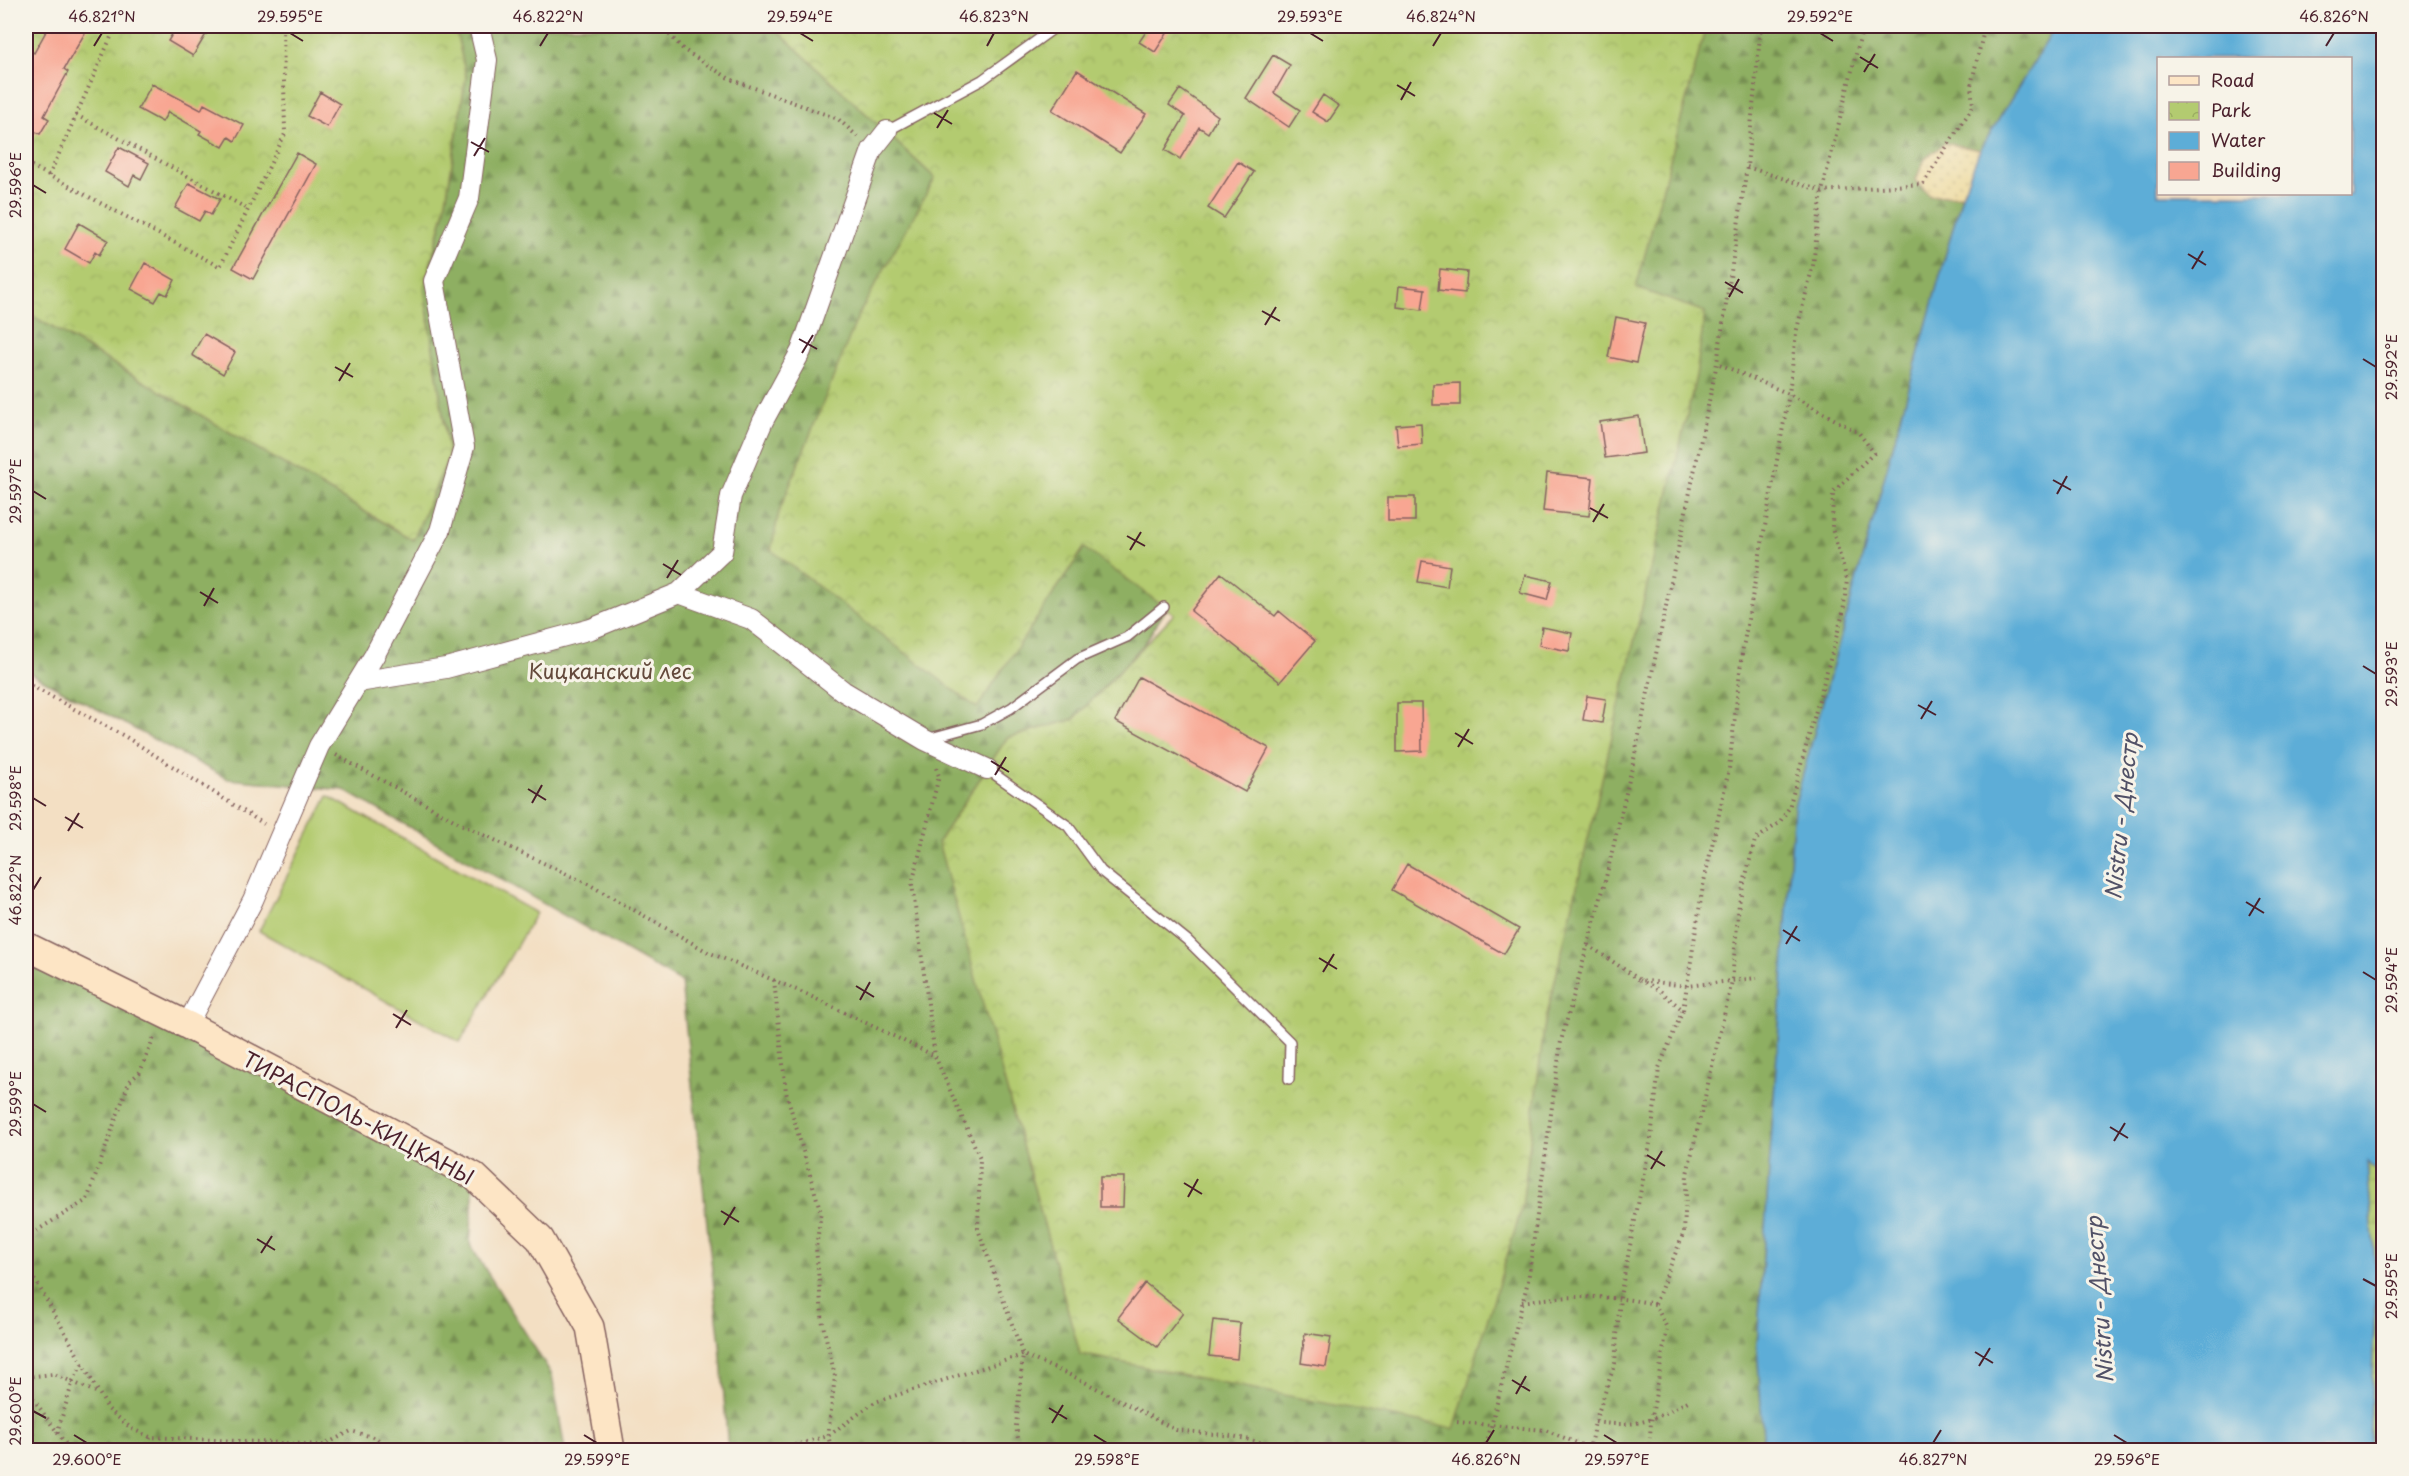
<svg xmlns="http://www.w3.org/2000/svg" width="2409" height="1476" font-family="'Playpen Sans',sans-serif">
	<defs>
		<pattern id="forest-firs" width="22" height="20" patternUnits="userSpaceOnUse" patternTransform="scale(1.5)"><rect width="22" height="20" fill="#8eaf62"/><path d="M5 1l3.5 6h-7zM16 11l3.5 6h-7z" fill="#768e51"/></pattern>
		<pattern id="wetland-marsh" width="20" height="14" patternUnits="userSpaceOnUse" patternTransform="scale(1.5)"><rect width="20" height="14" fill="#b3cb70"/><path d="M1 5h8M5 5V1M11 12h8M15 12V8" fill="none" stroke="#9bae61"/></pattern>
		<pattern id="sand-dots" width="8" height="8" patternUnits="userSpaceOnUse" patternTransform="scale(1.5)"><rect width="8" height="8" fill="#eeda9e"/><path d="M2 2h.1M6 6h.1" fill="none" stroke="#cebb88" stroke-width="1.8" stroke-linecap="round"/></pattern>
		<pattern id="park-crowns" width="20" height="18" patternUnits="userSpaceOnUse" patternTransform="scale(1.5)"><rect width="20" height="18" fill="#b3cb70"/><path d="M2 6a3 3 0 1 1 6 0M12 15a3 3 0 1 1 6 0" fill="none" stroke="#9bae61"/></pattern>
	</defs>
	<rect width="100%" height="100%" fill="#f7f3e8"/>
	<filter id="ink" filterUnits="userSpaceOnUse"><feTurbulence type="fractalNoise" baseFrequency=".0167" numOctaves="2"/><feDisplacementMap in="SourceGraphic" scale="12" xChannelSelector="R" yChannelSelector="G"/><feConvolveMatrix kernelMatrix="1 2 1 2 8 2 1 2 1" color-interpolation-filters="sRGB"/></filter>
	<filter id="wash" filterUnits="userSpaceOnUse"><feTurbulence type="fractalNoise" baseFrequency=".008" numOctaves="4" result="noise"/><feDisplacementMap in="SourceGraphic" scale="24" xChannelSelector="R" yChannelSelector="G"/><feGaussianBlur stdDeviation="1.35" result="paint"/><feColorMatrix in="noise" values="0 0 0 0 0 0 0 0 0 0 0 0 0 0 0 0 0 1.4 0 .05"/><feComposite in="paint" operator="in"/></filter>
	<g filter="url(#wash)">
		<rect width="100%" height="100%" fill="#f3dfc3"/>
		<!-- forest -->
		<path fill="url(#forest-firs)" stroke="#6c6746" stroke-width="1.5" fill-rule="evenodd" d="M 455,26 L 2056,26 L 1980,150 L 1944,143 L 1930,196 L 1962,195 L 1794,807 L 1757,1345 L 1764,1450 L 728,1450 L 720,1345 L 681,982 L 344,790 L 228,779 L 26,671 L 26,312 L 413,540 L 449,456 L 424,288 L 444,213 L 466,76 ZM 1212,537 L 1150,770 L 1008,738 L 1074,719 L 1144,644 Z
			M 26,946 L 474,1176 L 470,1245 L 552,1375 L 565,1450 L 26,1450 Z"/>
		<!-- wetland -->
		<path fill="url(#wetland-marsh)" stroke="#7e754e" stroke-width="1.5" d="M 2367,1162 L 2376,1171 L 2384,1223 L 2383,1450 L 2369,1450 L 2376,1278 Z"/>
		<!-- sand -->
		<path fill="url(#sand-dots)" stroke="#9c7c64" stroke-width="1.5" d="M 1945,143 L 1980,150 L 1962,195 L 1930,196 L 1916,180 L 1925,159 Z"/>
		<!-- park -->
		<path fill="url(#park-crowns)" stroke="#7e754e" stroke-width="1.5" d="M 26,26 L 455,26 L 466,76 L 444,213 L 424,288 L 449,456 L 413,540 L 26,312 Z
			M 772,26 L 1706,26 L 1636,288 L 1705,312 L 1696,376 L 1544,1028 L 1522,1207 L 1454,1429 L 1080,1354 L 938,842 L 1007,738 L 1074,719 L 1174,614 L 1084,548 L 977,708 L 771,550 L 779,512 L 858,316 L 935,178 Z"/>
		<!-- garden -->
		<path fill="#b3cb70" stroke="#7e754e" stroke-width="1.5" d="M 328,796 L 536,913 L 460,1042 L 259,931 Z"/>
		<!-- water -->
		<path fill="#5dadd7" stroke="#546681" stroke-width="1.5" fill-rule="evenodd" d="M 2056,26 L 2383,26 L 2384,1223 L 2376,1171 L 2367,1162 L 2376,1278 L 2369,1450 L 1764,1450 L 1757,1345 L 1794,807 L 1962,195 L 1980,150 ZM 2158,58 L 2350,58 L 2350,194 L 2158,194 Z"/>
		<g id="blocks">
			<!-- building -->
			<path fill="#f8a692" d="M 49,26 L 89,26 L 64,69 L 68,72 L 44,116 L 49,119 L 40,134 L 36,132 L 26,151 L 26,48 L 34,53 Z
				M 177,26 L 211,26 L 193,56 L 168,41 Z
				M 1150,26 L 1172,26 L 1155,52 L 1139,42 Z
				M 1273,55 L 1290,65 L 1274,93 L 1300,110 L 1289,127 L 1246,98 Z
				M 1077,70 L 1146,114 L 1120,153 L 1052,110 Z
				M 152,84 L 201,110 L 204,104 L 244,125 L 235,141 L 229,137 L 223,147 L 199,134 L 201,131 L 168,112 L 162,122 L 138,109 Z
				M 1180,89 L 1218,116 L 1208,133 L 1199,127 L 1180,159 L 1165,150 L 1185,116 L 1169,105 Z
				M 320,92 L 340,104 L 327,127 L 307,116 Z
				M 1323,95 L 1339,106 L 1328,122 L 1312,112 Z
				M 119,147 L 149,163 L 141,179 L 134,175 L 129,186 L 105,172 Z
				M 297,153 L 316,164 L 253,279 L 233,268 Z
				M 1238,162 L 1254,172 L 1224,218 L 1208,208 Z
				M 189,183 L 220,199 L 211,215 L 205,211 L 199,221 L 175,208 Z
				M 79,223 L 108,240 L 99,255 L 95,252 L 89,263 L 65,249 Z
				M 145,263 L 175,280 L 167,295 L 161,292 L 155,302 L 131,289 Z
				M 1440,269 L 1467,272 L 1465,293 L 1438,290 Z
				M 1399,286 L 1425,289 L 1422,310 L 1397,307 Z
				M 1616,317 L 1645,323 L 1636,363 L 1608,357 Z
				M 204,334 L 235,352 L 223,374 L 192,355 Z
				M 1460,383 L 1460,405 L 1433,405 L 1433,384 Z
				M 1639,416 L 1644,453 L 1605,458 L 1600,422 Z
				M 1421,423 L 1422,444 L 1398,446 L 1396,425 Z
				M 1547,473 L 1593,478 L 1589,516 L 1543,511 Z
				M 1388,497 L 1415,497 L 1415,521 L 1388,521 Z
				M 1422,561 L 1450,566 L 1447,587 L 1418,582 Z
				M 1221,573 L 1275,616 L 1279,611 L 1315,641 L 1280,682 L 1191,611 Z
				M 1525,575 L 1552,581 L 1547,600 L 1520,593 Z
				M 1542,627 L 1572,633 L 1569,651 L 1539,645 Z
				M 1139,677 L 1269,748 L 1245,792 L 1115,721 Z
				M 1587,696 L 1606,699 L 1602,723 L 1583,720 Z
				M 1397,703 L 1421,703 L 1422,751 L 1397,752 Z
				M 1407,864 L 1519,929 L 1504,954 L 1392,890 Z
				M 1100,1177 L 1124,1177 L 1123,1207 L 1100,1207 Z
				M 1145,1283 L 1183,1313 L 1157,1347 L 1118,1318 Z
				M 1213,1320 L 1240,1323 L 1237,1359 L 1209,1356 Z
				M 1305,1333 L 1331,1337 L 1326,1367 L 1301,1363 Z"/>
		</g>
	</g>
	<g filter="url(#ink)">
		<use href="#blocks" fill-opacity="0" stroke="#856260" stroke-width="1.5"/>
		<g fill="none" stroke-linecap="round" stroke-linejoin="round">
			<!-- lane casing -->
			<g stroke="#856260" stroke-width="12">
				<path id="lane" d="M 887,131 L 982,80 L 1057,26
					M 927,739 L 982,724 L 1011,708 L 1077,659 L 1127,637 L 1164,607
					M 987,769 L 1068,826 L 1101,871 L 1187,940 L 1290,1042 L 1289,1079"/>
			</g>
			<!-- street casing -->
			<g stroke="#856260" stroke-width="22">
				<path id="street" d="M 679,593 L 751,619 L 843,691 L 925,740 L 987,769
					M 358,682 L 446,668 L 591,629 L 679,593 L 722,552 L 731,496 L 763,421 L 801,351 L 872,150 L 887,131
					M 187,1025 L 253,900 L 319,746 L 374,656 L 440,531 L 464,447 L 434,281 L 469,198 L 487,60 L 479,26"/>
			</g>
			<!-- secondary casing -->
			<g stroke="#856260" stroke-width="30">
				<path id="secondary" d="M 26,946 L 187,1025 L 474,1176 L 540,1239 L 590,1327 L 611,1450"/>
			</g>
			<!-- path -->
			<path stroke="#856260" stroke-width="4" stroke-dasharray="1.5 4.5" stroke-linecap="butt" d="M 661,26 L 684,50 L 730,79 L 838,119 L 858,137
				M 76,115 L 248,209
				M 26,163 L 220,267 L 285,134 L 283,26
				M 1747,167 L 1822,191 L 1923,184 L 1973,106 L 1971,85 L 1985,26
				M 49,176 L 116,26
				M 26,683 L 126,737 L 264,824
				M 336,755 L 463,825 L 590,885 L 708,952 L 806,994 L 935,1056
				M 936,768 L 939,776 L 912,884 L 935,1056 L 980,1158 L 978,1229 L 1023,1355 L 1077,1378 L 1176,1430 L 1232,1436 L 1296,1450
				M 1588,945 L 1640,980 L 1687,986 L 1757,978
				M 774,980 L 786,1092 L 821,1213 L 816,1248 L 823,1325 L 835,1376 L 828,1436 L 832,1450
				M 1683,1010 L 1703,886 L 1729,769 L 1742,653 L 1789,394 L 1796,333 L 1813,265 L 1822,191 L 1863,26
				M 26,1237 L 87,1200 L 129,1082 L 140,1072 L 155,1035
				M 26,1271 L 37,1283 L 108,1409 L 132,1429 L 150,1437
				M 1522,1302 C 1567,1295 1610,1295 1655,1304
				M 26,1377 L 54,1374 L 98,1393
				M 26,1389 L 70,1450
				M 1457,1422 L 1545,1430 L 1594,1450
				M 1595,1422 C 1639,1428 1652,1421 1690,1400
				M 57,1433 L 73,1381 L 82,1364
				M 145,1450 L 150,1437 L 324,1445 L 351,1431 L 376,1438 L 391,1450
				M 777,1450 L 828,1436 L 875,1402 L 1023,1355 L 1016,1426 L 1020,1450
				M 1485,1450 L 1528,1281 L 1561,1041 L 1603,890 L 1634,759 L 1717,363 L 1747,167 L 1761,26
				M 1589,1450 L 1595,1422 L 1615,1363 L 1620,1297 L 1651,1138 L 1659,1068 L 1683,1010 L 1659,990 L 1640,980
				M 1649,1450 L 1651,1422 L 1667,1328 L 1655,1304 L 1684,1232 L 1687,1174 L 1732,981 L 1739,903 L 1755,840 L 1779,823 L 1789,808 L 1843,613 L 1847,580 L 1832,528 L 1833,492 L 1874,453 L 1859,433 L 1789,394 L 1717,363"/>
			<!-- lane -->
			<use href="#lane" stroke="#fff" stroke-width="9"/>
			<!-- street -->
			<use href="#street" stroke="#fff" stroke-width="20"/>
			<!-- secondary -->
			<use href="#secondary" stroke="#fde5c5" stroke-width="27"/>
		</g>
	</g>
	<!-- ticks -->
	<path fill="none" stroke="#4a1f2b" stroke-width="2" d="M 290,33 L 303,41M 800,33 L 813,41M 1310,33 L 1323,41M 1820,33 L 1833,41M 94,46 L 102,33M 540,46 L 548,33M 987,46 L 994,33M 1433,46 L 1441,33M 2326,46 L 2334,33M 1860,57 L 1878,68M 1864,72 L 1875,54M 1397,85 L 1415,96M 1401,100 L 1411,82M 934,113 L 952,124M 937,128 L 948,110M 471,142 L 489,152M 474,156 L 485,138M 33,185 L 46,193M 2188,254 L 2206,265M 2192,269 L 2203,251M 1725,282 L 1743,293M 1729,297 L 1739,279M 1262,311 L 1280,321M 1265,325 L 1276,307M 799,339 L 817,349M 802,353 L 813,335M 2363,359 L 2376,367M 335,367 L 353,377M 339,381 L 350,363M 2053,480 L 2071,490M 33,491 L 46,499M 2057,494 L 2067,476M 1590,508 L 1608,518M 1593,522 L 1604,504M 1127,536 L 1145,546M 1130,550 L 1141,532M 663,564 L 681,575M 667,578 L 678,560M 200,592 L 218,603M 204,606 L 214,588M 2363,666 L 2376,674M 1918,705 L 1936,715M 1921,719 L 1932,701M 1455,733 L 1473,744M 1458,747 L 1469,729M 991,761 L 1009,772M 995,775 L 1006,757M 528,789 L 546,800M 33,798 L 46,806M 532,803 L 542,785M 65,817 L 83,828M 68,831 L 79,813M 33,890 L 41,877M 2246,902 L 2264,913M 2249,916 L 2260,898M 1783,930 L 1800,941M 1786,944 L 1797,926M 1319,958 L 1337,969M 1323,972 L 1334,954M 2363,972 L 2376,980M 856,986 L 874,997M 860,1000 L 870,982M 393,1014 L 411,1025M 396,1028 L 407,1010M 33,1104 L 46,1112M 2110,1127 L 2128,1138M 2114,1141 L 2125,1123M 1647,1155 L 1665,1166M 1651,1169 L 1662,1151M 1184,1183 L 1202,1194M 1188,1197 L 1198,1179M 721,1211 L 739,1222M 724,1225 L 735,1207M 257,1239 L 275,1250M 261,1253 L 272,1236M 2363,1279 L 2376,1286M 1975,1352 L 1993,1363M 1979,1366 L 1990,1348M 1512,1380 L 1530,1391M 1516,1394 L 1526,1376M 1049,1408 L 1067,1419M 33,1411 L 46,1418M 1052,1423 L 1063,1405M 74,1435 L 87,1443M 584,1435 L 597,1443M 1094,1435 L 1107,1443M 1604,1435 L 1617,1443M 2114,1435 L 2127,1443M 1486,1443 L 1494,1430M 1933,1443 L 1941,1430"/>
	<g text-anchor="middle" dominant-baseline="central" stroke-width="6" stroke-linejoin="round" paint-order="stroke">
		<!-- park labels -->
		<g font-size="21" fill="#644a3c" stroke="#f7f3e8">
			<text x="610" y="670">Кицканский лес</text>
		</g>
		<!-- street labels -->
		<g font-size="21" fill="#4a1f2b" stroke="#f7f3e8">
			<text transform="translate(359 1117) rotate(28)">ТИРАСПОЛЬ-КИЦКАНЫ</text>
		</g>
		<!-- water labels -->
		<g font-size="22" font-style="italic" fill="#515167" stroke="#f7f3e8">
			<text transform="translate(2120 816) rotate(-84)">Nistru - Днестр</text>
			<text transform="translate(2098 1300) rotate(-94)">Nistru - Днестр</text>
		</g>
	</g>
	<!-- margin -->
	<rect width="2409" height="1476" fill="none" stroke="#f7f3e8" stroke-width="66"/>
	<!-- legend -->
	<rect x="2157" y="57" width="195" height="138" fill="#f7f3e8" stroke="#b29e9c" stroke-width="1.5"/>
	<rect x="2169" y="76" width="30" height="9" fill="#fde5c5" stroke="#b29e9c" stroke-width="1.5"/>
	<text x="2211" y="87" font-size="18" fill="#4a1f2b">Road</text>
	<rect x="2169" y="102" width="30" height="18" fill="url(#park-crowns)" stroke="#b29e9c" stroke-width="1.5"/>
	<text x="2211" y="117" font-size="18" fill="#4a1f2b">Park</text>
	<rect x="2169" y="132" width="30" height="18" fill="#5dadd7" stroke="#b29e9c" stroke-width="1.5"/>
	<text x="2211" y="147" font-size="18" fill="#4a1f2b">Water</text>
	<rect x="2169" y="162" width="30" height="18" fill="#f8a692" stroke="#b29e9c" stroke-width="1.5"/>
	<text x="2211" y="177" font-size="18" fill="#4a1f2b">Building</text>
	<rect x="33" y="33" width="2343" height="1410" fill="none" stroke="#4a1f2b" stroke-width="2"/>
	<g font-size="15" text-anchor="middle" fill="#4a1f2b">
		<text x="102" y="22">46.821°N</text>
		<text x="290" y="22">29.595°E</text>
		<text x="548" y="22">46.822°N</text>
		<text x="800" y="22">29.594°E</text>
		<text x="994" y="22">46.823°N</text>
		<text x="1310" y="22">29.593°E</text>
		<text x="1441" y="22">46.824°N</text>
		<text x="1820" y="22">29.592°E</text>
		<text x="2334" y="22">46.826°N</text>
		<text transform="translate(16 185) rotate(-90)" y="5">29.596°E</text>
		<text transform="translate(2392 367) rotate(-90)" y="5">29.592°E</text>
		<text transform="translate(16 491) rotate(-90)" y="5">29.597°E</text>
		<text transform="translate(2392 674) rotate(-90)" y="5">29.593°E</text>
		<text transform="translate(16 798) rotate(-90)" y="5">29.598°E</text>
		<text transform="translate(16 890) rotate(-90)" y="5">46.822°N</text>
		<text transform="translate(2392 980) rotate(-90)" y="5">29.594°E</text>
		<text transform="translate(16 1104) rotate(-90)" y="5">29.599°E</text>
		<text transform="translate(2392 1286) rotate(-90)" y="5">29.595°E</text>
		<text transform="translate(16 1411) rotate(-90)" y="5">29.600°E</text>
		<text x="87" y="1465">29.600°E</text>
		<text x="597" y="1465">29.599°E</text>
		<text x="1107" y="1465">29.598°E</text>
		<text x="1486" y="1465">46.826°N</text>
		<text x="1617" y="1465">29.597°E</text>
		<text x="1933" y="1465">46.827°N</text>
		<text x="2127" y="1465">29.596°E</text>
	</g>
</svg>
